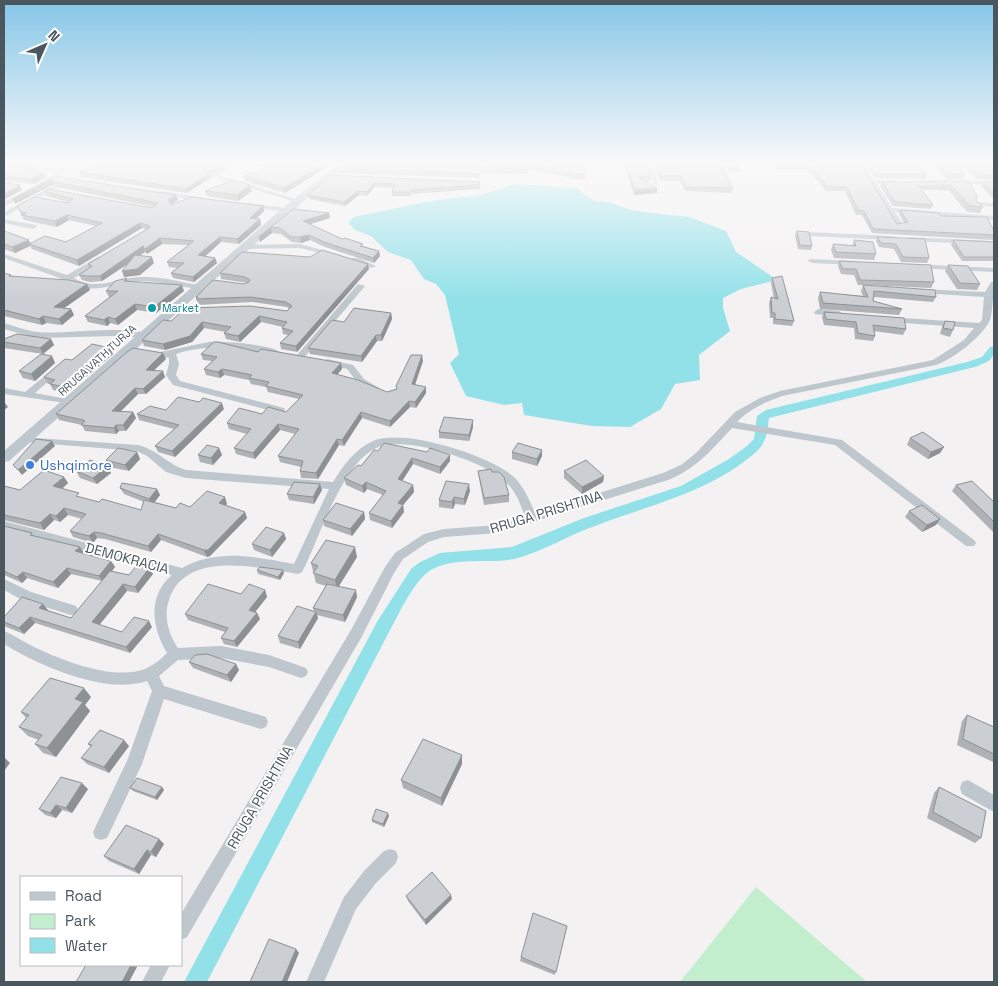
<svg xmlns="http://www.w3.org/2000/svg" width="998" height="986" font-family="'Space Grotesk',sans-serif">
	<rect width="100%" height="100%" fill="#f3f1f1"/>
	<!-- green -->
	<path fill="#c3eece" d="M 756,887 L 867,982 L 680,982 Z"/>
	<!-- water -->
	<path fill="#92e1e9" d="M 516,184 L 576,188 L 594,201 L 608,202 L 631,210 L 651,213 L 689,217 L 726,231 L 736,252 L 777,280 L 741,289 L 723,298 L 723,308 L 730,331 L 699,355 L 700,380 L 675,384 L 661,409 L 630,427 L 592,426 L 524,415 L 522,403 L 504,405 L 466,396 L 450,363 L 459,354 L 445,295 L 436,284 L 424,279 L 411,260 L 388,252 L 371,236 L 355,230 L 348,222 L 354,217 L 431,201 L 480,195 Z"/>
	<g fill="none" stroke-linecap="round" stroke-linejoin="round">
		<!-- canal -->
		<path fill="#92e1e9" fill-rule="evenodd" d="M 994,346 C 995,360 988,362 975,367 L 769,418 C 767,432 767,442 756,452 C 711,492 649,505 595,526 C 569,535 540,553 514,559 C 488,564 455,556 431,570 C 414,580 399,614 389,632 L 207,982 L 184,982 L 377,622 L 411,569 L 420,562 L 440,553 L 512,547 L 584,518 L 681,486 L 729,459 L 747,446 L 754,439 L 757,416 L 766,410 L 967,362 L 982,357 L 990,347 Z"/>
		<!-- minor -->
		<path fill="#bec7cd" fill-rule="evenodd" d="M 4,163 L 65,169 L 77,163 L 84,163 L 43,185 L 41,184 L 41,182 L 59,172 L 5,165 Z
			M 646,163 L 652,163 L 659,185 L 654,184 Z
			M 718,163 L 724,163 L 735,191 L 730,190 Z
			M 857,163 L 863,163 L 874,180 L 897,181 L 897,183 L 895,184 L 877,184 L 892,208 L 994,216 L 994,220 L 895,212 L 904,226 L 897,228 Z
			M 958,163 L 964,163 L 968,167 L 963,168 Z
			M 216,174 L 299,200 L 300,201 L 295,202 L 214,177 L 214,175 Z
			M 68,178 L 71,180 L 70,181 L 4,217 L 4,212 Z
			M 921,180 L 994,181 L 994,185 L 919,183 L 919,181 Z
			M 25,191 L 30,192 L 4,207 L 4,202 Z
			M 161,191 L 205,198 L 208,200 L 205,202 L 159,194 L 158,193 Z
			M 978,202 L 994,203 L 994,207 L 976,205 L 975,204 Z
			M 248,203 L 286,208 L 289,210 L 286,212 L 246,206 L 245,205 Z
			M 4,219 L 36,225 L 37,227 L 33,229 L 4,223 Z
			M 807,232 L 893,236 L 897,238 L 893,240 L 810,236 L 806,234 Z
			M 908,237 L 994,241 L 994,245 L 911,241 L 907,239 Z
			M 300,244 L 341,255 L 337,257 L 300,248 L 245,249 L 241,247 L 245,245 Z
			M 4,254 L 67,275 L 98,257 L 104,257 L 104,261 L 74,278 C 95,292 118,277 141,277 C 161,276 180,282 199,285 L 203,287 L 199,289 C 180,287 160,281 141,281 C 112,282 93,298 65,280 L 4,258 Z
			M 352,258 L 358,258 L 376,266 L 372,268 L 352,262 Z
			M 809,259 L 853,261 L 857,263 L 853,265 L 812,263 L 808,261 Z
			M 913,264 L 994,268 L 994,272 L 916,268 L 913,268 Z
			M 991,282 L 994,282 C 994,288 992,316 990,320 C 983,336 952,360 936,365 L 782,396 C 766,402 749,409 737,422 L 842,440 L 974,540 L 976,543 L 974,546 L 966,546 L 835,445 L 732,428 C 711,450 699,466 671,479 L 498,533 L 444,537 L 428,542 L 403,559 L 394,573 L 361,638 L 187,937 L 181,940 L 181,914 L 351,630 L 385,567 L 395,553 L 424,534 L 444,529 L 498,525 L 525,516 C 521,507 518,497 512,489 C 499,472 473,462 453,455 C 431,448 405,441 382,446 C 343,456 319,541 302,572 L 298,574 C 260,568 185,549 169,600 C 163,616 169,635 178,648 L 221,646 L 269,655 L 306,668 L 308,672 L 306,676 L 301,678 L 269,667 L 221,658 L 178,660 L 159,676 L 164,686 L 266,717 L 268,722 L 266,727 L 261,729 L 164,699 L 142,764 L 107,838 L 101,840 L 95,838 L 93,832 L 127,761 L 152,691 L 147,681 C 105,695 40,666 4,644 L 4,631 C 14,635 24,642 34,647 C 62,660 106,678 138,671 C 149,669 159,661 167,653 C 152,628 147,596 172,575 L 4,529 L 4,521 L 182,568 C 218,548 256,557 294,564 L 329,489 L 186,478 L 166,472 L 147,456 L 137,451 L 25,442 L 20,439 L 21,437 L 138,445 C 158,450 167,464 186,470 L 333,482 C 343,466 355,449 373,441 C 404,428 489,455 514,477 C 524,487 530,501 535,513 L 663,473 L 681,465 L 695,454 L 735,412 L 760,398 L 780,391 L 933,360 L 964,340 L 974,328 L 890,322 L 887,321 L 887,317 L 979,323 L 982,320 L 984,297 L 920,293 L 916,291 L 920,289 L 985,292 Z
			M 358,284 L 365,286 L 303,359 L 297,359 L 297,355 Z
			M 818,309 L 839,311 L 843,314 L 839,317 L 815,314 L 814,312 Z
			M 4,323 C 15,326 26,331 38,332 C 59,335 135,324 148,335 L 144,338 L 114,336 L 37,338 L 4,329 Z
			M 209,342 C 223,341 269,344 280,352 L 275,355 C 241,349 210,343 176,354 L 179,364 L 176,375 L 180,381 L 284,408 L 285,410 L 284,412 L 280,413 L 173,385 L 166,375 L 169,364 L 169,358 L 160,356 L 160,352 Z
			M 327,359 L 353,365 L 364,379 L 379,388 L 374,391 L 358,383 L 347,369 L 324,364 L 322,362 Z
			M 56,367 L 59,368 L 59,372 L 35,393 L 72,400 L 74,402 L 72,404 L 4,394 L 4,388 L 25,392 Z
			M 4,579 L 31,592 L 76,606 L 78,610 L 76,614 L 71,615 L 22,600 L 4,590 Z
			M 968,780 L 994,795 L 994,812 L 962,794 L 960,788 L 962,782 Z
			M 390,849 L 396,851 L 398,857 L 396,863 L 376,883 L 356,909 L 324,982 L 306,982 L 344,897 L 364,871 L 384,851 Z
			M 151,965 L 170,965 L 161,982 L 142,982 Z"/>
		<!-- tertiary -->
		<path fill="#bec7cd" fill-rule="evenodd" d="M 339,163 L 347,163 L 9,461 L 4,462 L 4,451 L 283,208 Z"/>
	</g>
	<!-- wall -->
	<path fill="#afb2b5" d="M 4,163 L 31,166 L 34,171 L 33,171 L 44,173 L 46,177 L 34,184 L 4,181 Z
		M 20,163 L 49,163 L 44,165 Z
		M 237,163 L 333,163 L 285,193 L 245,181 L 244,176 L 267,167 Z
		M 584,163 L 585,174 L 585,179 L 570,179 L 569,177 L 529,170 L 528,174 L 480,173 L 480,178 L 339,173 L 338,168 Z
		M 609,163 L 646,163 L 651,176 L 651,181 L 646,181 L 657,193 L 634,195 L 624,164 Z
		M 654,163 L 719,163 L 720,167 L 732,188 L 731,193 L 685,191 L 680,181 L 660,181 Z
		M 726,163 L 738,163 L 741,168 L 740,172 L 729,172 Z
		M 771,163 L 860,163 L 897,224 L 904,223 L 899,214 L 900,210 L 941,216 L 994,231 L 994,240 L 872,233 L 862,215 L 856,215 L 845,191 L 826,191 L 808,169 L 774,169 Z
		M 865,163 L 915,163 L 927,174 L 925,179 L 875,178 Z
		M 933,163 L 959,163 L 965,174 L 963,179 L 947,179 Z
		M 966,163 L 990,163 L 994,166 L 994,180 L 976,179 L 967,169 L 969,166 Z
		M 79,172 L 219,173 L 213,173 L 212,177 L 187,193 L 81,177 Z
		M 331,175 L 480,182 L 480,189 L 411,194 L 411,196 L 392,196 L 392,192 L 393,188 L 374,187 L 367,196 L 359,195 L 345,206 L 309,199 L 308,195 Z
		M 54,176 L 178,200 L 170,204 L 171,205 L 263,206 L 264,211 L 256,219 L 260,219 L 261,225 L 239,244 L 221,242 L 205,256 L 215,258 L 217,263 L 194,282 L 173,278 L 171,273 L 177,268 L 169,267 L 167,262 L 188,245 L 162,244 L 147,254 L 145,252 L 140,255 L 154,263 L 140,275 L 124,277 L 128,264 L 102,281 L 90,282 L 82,280 L 79,275 L 89,268 L 88,264 L 147,230 L 142,228 L 79,266 L 32,249 L 30,246 L 15,253 L 4,249 L 4,231 L 31,243 L 66,242 L 96,226 L 69,220 L 57,227 L 24,220 L 17,206 L 68,202 L 46,196 L 44,191 L 153,208 L 154,207 L 57,187 L 54,184 L 15,204 Z
		M 969,181 L 976,200 L 983,207 L 980,213 L 967,212 L 949,191 L 937,190 L 940,185 Z
		M 882,182 L 939,186 L 937,190 L 922,190 L 933,205 L 931,209 L 893,206 L 880,186 Z
		M 984,182 L 994,182 L 994,200 L 982,187 Z
		M 205,191 L 252,191 L 238,201 L 207,196 Z
		M 293,209 L 329,213 L 330,218 L 310,224 L 342,239 L 379,251 L 380,256 L 374,263 L 325,247 L 310,240 L 301,243 L 292,242 L 281,234 L 272,233 L 260,242 L 259,237 Z
		M 797,231 L 812,246 L 811,250 L 798,249 L 795,236 Z
		M 877,237 L 929,258 L 927,263 L 901,262 L 894,249 L 879,247 L 876,241 Z
		M 854,240 L 876,254 L 874,260 L 834,258 L 831,250 L 833,244 L 852,246 Z
		M 953,240 L 994,242 L 994,261 L 962,261 L 951,245 Z
		M 839,261 L 934,282 L 931,288 L 865,285 L 936,297 L 933,302 L 874,297 L 873,301 L 902,309 L 899,315 L 820,309 L 818,298 L 820,292 L 863,296 L 861,291 L 863,285 L 858,285 L 854,275 L 841,274 L 838,266 Z
		M 948,265 L 980,284 L 977,290 L 957,289 L 945,271 Z
		M 369,269 L 297,352 L 281,349 L 280,343 L 288,335 L 283,334 L 282,328 L 283,327 L 261,322 L 240,342 L 226,339 L 224,333 L 226,332 L 204,328 L 192,342 L 165,350 L 144,346 L 142,340 L 171,321 L 287,311 L 289,309 L 287,307 L 252,302 L 198,305 L 196,297 L 248,283 L 221,279 L 220,273 Z
		M 4,273 L 11,275 L 12,276 L 87,284 L 90,290 L 64,308 L 71,309 L 74,315 L 62,325 L 46,323 L 42,325 L 4,316 Z
		M 127,278 L 128,281 L 184,291 L 156,313 L 137,310 L 118,325 L 110,323 L 107,326 L 88,322 L 85,316 L 110,297 L 109,297 L 106,291 Z
		M 772,278 L 794,321 L 792,326 L 773,324 L 773,318 L 770,318 L 769,303 L 771,297 L 774,298 L 771,283 Z
		M 824,312 L 906,329 L 903,335 L 874,331 L 875,336 L 873,341 L 855,339 L 854,328 L 824,325 L 822,317 Z
		M 391,313 L 392,319 L 382,341 L 377,341 L 362,362 L 310,354 L 308,348 L 344,322 Z
		M 945,321 L 953,330 L 950,337 L 940,334 L 942,327 Z
		M 4,339 L 51,339 L 54,345 L 43,354 L 4,348 Z
		M 258,352 L 342,369 L 337,375 L 387,392 L 396,389 L 423,361 L 415,385 L 426,387 L 426,393 L 416,408 L 410,407 L 390,427 L 362,418 L 344,446 L 339,445 L 318,479 L 301,478 L 300,471 L 301,467 L 280,462 L 278,456 L 295,434 L 280,430 L 255,459 L 236,454 L 234,448 L 247,434 L 229,429 L 227,423 L 262,414 L 286,412 L 299,399 L 268,392 L 266,387 L 251,384 L 249,380 L 224,375 L 220,378 L 206,375 L 204,369 L 212,361 L 203,360 L 201,354 Z
		M 113,354 L 67,393 L 53,390 L 50,384 L 48,384 L 44,377 L 72,360 Z
		M 52,356 L 55,363 L 35,381 L 23,378 L 19,371 Z
		M 166,359 L 154,370 L 165,377 L 146,394 L 138,394 L 121,411 L 133,412 L 136,418 L 126,431 L 119,431 L 116,434 L 85,431 L 82,425 L 59,420 L 56,414 Z
		M 199,402 L 224,409 L 175,457 L 158,452 L 155,446 L 174,429 L 139,420 L 137,414 L 166,410 Z
		M 473,420 L 473,427 L 469,441 L 439,438 L 439,432 Z
		M 910,438 L 944,447 L 940,453 L 928,459 L 907,445 Z
		M 219,448 L 222,455 L 213,465 L 200,462 L 198,455 Z
		M 378,451 L 450,461 L 440,474 L 413,464 L 402,481 L 413,485 L 414,492 L 403,505 L 404,512 L 392,528 L 370,520 L 369,513 L 383,495 L 367,489 L 364,493 L 346,485 L 344,478 L 361,466 Z
		M 137,452 L 140,459 L 129,471 L 109,467 L 106,460 Z
		M 512,452 L 542,456 L 537,466 L 512,459 Z
		M 108,466 L 111,473 L 97,484 L 80,478 L 76,471 Z
		M 478,471 L 492,472 L 509,495 L 509,502 L 484,505 L 479,478 Z
		M 564,471 L 604,476 L 603,482 L 582,494 L 564,478 Z
		M 64,477 L 68,483 L 62,489 L 82,498 L 99,502 L 141,510 L 144,502 L 124,494 L 120,488 L 157,489 L 160,495 L 155,502 L 176,508 L 227,504 L 225,505 L 245,512 L 247,518 L 210,556 L 207,557 L 161,540 L 151,552 L 105,539 L 97,538 L 93,543 L 73,537 L 70,531 L 82,519 L 68,515 L 60,522 L 54,520 L 44,530 L 4,520 L 4,486 L 20,490 Z
		M 320,484 L 322,490 L 314,504 L 289,500 L 287,494 Z
		M 956,485 L 994,502 L 994,533 L 952,491 Z
		M 470,491 L 465,505 L 455,504 L 453,509 L 439,507 L 439,500 Z
		M 909,511 L 936,525 L 922,532 L 905,517 Z
		M 364,512 L 365,519 L 352,536 L 324,526 L 323,520 Z
		M 4,526 L 32,533 L 34,536 L 80,547 L 83,553 L 111,561 L 115,567 L 112,571 L 129,575 L 153,574 L 138,593 L 127,591 L 99,625 L 122,632 L 152,627 L 130,653 L 35,623 L 24,634 L 6,627 L 4,624 L 4,617 L 43,604 L 47,610 L 71,618 L 102,581 L 71,574 L 58,588 L 27,578 L 22,583 L 4,575 Z
		M 284,533 L 286,539 L 272,557 L 254,550 L 252,544 Z
		M 357,557 L 339,586 L 357,597 L 345,622 L 317,615 L 318,618 L 300,649 L 280,643 L 278,636 L 314,611 L 313,608 L 326,586 L 316,583 L 311,563 Z
		M 257,570 L 284,573 L 280,580 L 258,574 Z
		M 265,590 L 267,597 L 255,612 L 257,613 L 260,619 L 237,647 L 224,644 L 221,638 L 225,632 L 188,620 L 185,614 L 241,594 Z
		M 189,662 L 236,664 L 239,670 L 231,682 L 193,668 Z
		M 91,697 L 85,705 L 90,711 L 56,757 L 43,753 L 35,744 L 39,740 L 28,736 L 19,727 L 26,718 L 21,712 Z
		M 967,715 L 994,727 L 994,761 L 993,762 L 957,745 L 962,721 Z
		M 88,744 L 129,746 L 109,773 L 87,764 L 81,758 L 91,747 Z
		M 462,764 L 442,806 L 403,788 L 401,780 Z
		M 162,787 L 164,790 L 157,800 L 133,791 L 130,788 Z
		M 939,787 L 981,838 L 975,843 L 927,818 L 934,793 Z
		M 88,789 L 72,813 L 62,810 L 56,818 L 45,815 L 39,809 Z
		M 389,816 L 384,827 L 372,822 L 372,820 Z
		M 159,839 L 164,844 L 156,857 L 151,855 L 139,874 L 109,861 L 104,856 Z
		M 406,896 L 452,899 L 426,925 L 408,901 Z
		M 567,926 L 555,975 L 520,961 L 521,957 Z"/>
	<!-- shaded-wall -->
	<path fill="#8e9194" d="M 226,163 L 234,163 L 219,173 L 213,173 L 212,177 L 187,193 L 186,189 L 212,169 Z
		M 325,163 L 333,163 L 285,193 L 284,188 Z
		M 31,166 L 34,171 L 26,174 L 24,169 Z
		M 44,173 L 46,177 L 34,184 L 31,179 Z
		M 52,179 L 54,184 L 15,204 L 13,199 Z
		M 374,183 L 374,187 L 367,196 L 367,192 Z
		M 20,185 L 22,190 L 4,200 L 4,194 Z
		M 250,185 L 252,191 L 238,201 L 237,195 Z
		M 657,188 L 657,193 L 634,195 L 635,190 Z
		M 358,191 L 359,195 L 345,206 L 344,202 Z
		M 176,195 L 178,200 L 170,205 L 168,200 Z
		M 263,206 L 264,211 L 251,223 L 250,218 Z
		M 329,213 L 330,218 L 304,226 L 303,221 Z
		M 67,215 L 69,220 L 57,227 L 55,221 Z
		M 260,219 L 261,225 L 239,244 L 237,239 Z
		M 140,223 L 142,228 L 79,266 L 77,260 Z
		M 271,227 L 272,233 L 260,242 L 259,237 Z
		M 309,235 L 310,240 L 301,243 L 300,237 Z
		M 220,237 L 221,242 L 200,261 L 198,255 Z
		M 160,238 L 162,244 L 147,254 L 145,249 Z
		M 29,240 L 31,245 L 29,244 L 30,246 L 15,253 L 12,247 Z
		M 143,246 L 145,252 L 102,281 L 100,276 Z
		M 379,251 L 380,256 L 374,263 L 373,258 Z
		M 152,257 L 154,263 L 140,275 L 124,277 L 122,271 Z
		M 215,258 L 217,263 L 194,282 L 193,277 Z
		M 368,264 L 369,269 L 297,352 L 296,346 Z
		M 87,284 L 90,290 L 57,313 L 54,307 Z
		M 182,285 L 184,291 L 156,313 L 154,307 Z
		M 135,304 L 137,310 L 118,325 L 115,319 Z
		M 71,309 L 74,315 L 62,325 L 59,319 Z
		M 391,313 L 392,319 L 382,341 L 381,335 Z
		M 43,316 L 46,323 L 42,325 L 39,319 Z
		M 259,316 L 261,322 L 240,342 L 238,336 Z
		M 108,317 L 110,323 L 107,326 L 104,320 Z
		M 202,322 L 204,328 L 192,342 L 165,350 L 163,344 Z
		M 376,335 L 377,341 L 362,362 L 361,356 Z
		M 51,339 L 54,345 L 43,354 L 40,348 Z
		M 110,348 L 113,354 L 67,393 L 64,387 Z
		M 163,353 L 166,359 L 148,376 L 146,370 Z
		M 422,355 L 423,361 L 413,390 L 412,384 Z
		M 52,356 L 55,363 L 35,381 L 31,374 Z
		M 341,363 L 342,369 L 333,379 L 332,373 Z
		M 222,369 L 224,375 L 220,378 L 218,372 Z
		M 163,371 L 165,377 L 146,394 L 143,389 Z
		M 426,387 L 426,393 L 416,408 L 415,402 Z
		M 135,388 L 138,394 L 115,417 L 112,411 Z
		M 409,401 L 410,407 L 390,427 L 390,421 Z
		M 5,403 L 8,407 L 4,410 L 4,404 Z
		M 222,403 L 224,409 L 175,457 L 172,451 Z
		M 133,412 L 136,418 L 126,431 L 123,425 Z
		M 361,412 L 362,418 L 344,446 L 342,440 Z
		M 473,420 L 473,427 L 469,441 L 469,435 Z
		M 278,424 L 280,430 L 255,459 L 253,453 Z
		M 116,425 L 119,431 L 116,434 L 114,428 Z
		M 337,439 L 339,445 L 318,479 L 316,473 Z
		M 52,441 L 55,446 L 22,475 L 18,470 Z
		M 944,447 L 940,453 L 928,459 L 931,452 Z
		M 219,448 L 222,455 L 213,465 L 211,458 Z
		M 542,450 L 542,456 L 537,466 L 537,459 Z
		M 137,452 L 140,459 L 129,471 L 125,465 Z
		M 450,455 L 450,461 L 440,474 L 440,467 Z
		M 412,458 L 413,464 L 399,486 L 398,479 Z
		M 108,466 L 111,473 L 97,484 L 93,478 Z
		M 604,476 L 603,482 L 582,494 L 582,487 Z
		M 64,477 L 68,483 L 57,493 L 53,486 Z
		M 366,482 L 367,489 L 364,493 L 362,486 Z
		M 320,484 L 322,490 L 314,504 L 313,497 Z
		M 469,484 L 470,491 L 465,505 L 464,499 Z
		M 413,485 L 414,492 L 399,510 L 398,503 Z
		M 157,489 L 160,495 L 152,505 L 149,499 Z
		M 225,497 L 227,504 L 221,510 L 219,503 Z
		M 454,497 L 455,504 L 453,509 L 452,502 Z
		M 403,505 L 404,512 L 392,528 L 391,521 Z
		M 64,508 L 68,515 L 60,522 L 56,516 Z
		M 245,512 L 247,518 L 210,556 L 207,557 L 204,550 Z
		M 364,512 L 365,519 L 352,536 L 350,529 Z
		M 50,514 L 54,520 L 44,530 L 40,523 Z
		M 940,519 L 936,525 L 922,532 L 927,525 Z
		M 94,532 L 97,538 L 93,543 L 89,536 Z
		M 284,533 L 286,539 L 272,557 L 270,550 Z
		M 158,534 L 161,540 L 151,552 L 148,546 Z
		M 80,547 L 84,553 L 79,557 L 75,551 Z
		M 355,547 L 357,557 L 337,589 L 335,580 Z
		M 111,561 L 115,567 L 103,582 L 99,576 Z
		M 67,568 L 71,574 L 58,588 L 53,582 Z
		M 149,568 L 153,574 L 138,593 L 135,587 Z
		M 283,570 L 284,573 L 280,580 L 278,577 Z
		M 23,572 L 27,578 L 22,583 L 17,577 Z
		M 123,584 L 127,591 L 96,629 L 92,622 Z
		M 265,590 L 267,597 L 252,616 L 249,610 Z
		M 356,590 L 357,597 L 345,622 L 343,615 Z
		M 43,604 L 48,610 L 44,614 L 39,608 Z
		M 316,612 L 318,618 L 300,649 L 298,642 Z
		M 257,613 L 260,619 L 237,647 L 234,641 Z
		M 30,617 L 35,623 L 24,634 L 19,628 Z
		M 149,621 L 152,627 L 130,653 L 126,647 Z
		M 236,664 L 239,670 L 231,682 L 227,675 Z
		M 84,688 L 91,697 L 85,705 L 90,711 L 56,757 L 47,748 L 75,699 Z
		M 124,740 L 129,746 L 109,773 L 104,767 Z
		M 462,755 L 462,764 L 442,806 L 441,798 Z
		M 4,757 L 10,763 L 4,771 Z
		M 82,783 L 88,789 L 72,813 L 66,808 Z
		M 162,787 L 164,790 L 157,800 L 155,797 Z
		M 56,805 L 62,810 L 56,818 L 50,813 Z
		M 388,813 L 389,816 L 384,827 L 383,824 Z
		M 159,839 L 164,844 L 156,857 L 151,852 Z
		M 147,850 L 151,855 L 139,874 L 134,869 Z
		M 451,895 L 452,899 L 426,925 L 425,920 Z
		M 296,949 L 299,953 L 287,982 L 282,982 Z
		M 131,965 L 138,965 L 129,982 L 122,982 Z"/>
	<!-- building -->
	<path fill="#cbcfd3" stroke="#8e9194" d="M 4,163 L 31,166 L 24,169 L 44,173 L 31,179 L 4,176 Z
		M 99,163 L 226,163 L 217,168 L 212,169 L 211,172 L 186,189 L 79,172 Z
		M 267,163 L 325,163 L 284,188 L 244,176 L 276,164 Z
		M 344,163 L 584,163 L 585,174 L 570,174 L 570,172 L 529,165 L 528,169 L 480,168 L 480,174 L 338,168 Z
		M 626,163 L 646,163 L 651,176 L 639,177 L 657,188 L 635,190 Z
		M 656,163 L 719,163 L 720,167 L 732,188 L 686,187 L 681,176 L 660,176 Z
		M 728,163 L 738,163 L 741,168 L 730,168 Z
		M 774,163 L 860,163 L 897,224 L 908,222 L 900,210 L 939,213 L 941,216 L 987,217 L 994,231 L 994,235 L 873,229 L 864,211 L 858,210 L 847,187 L 828,187 L 809,165 L 775,165 Z
		M 869,163 L 915,163 L 927,174 L 877,174 Z
		M 939,163 L 959,163 L 965,174 L 949,174 Z
		M 971,163 L 990,163 L 994,166 L 994,175 L 978,174 L 970,164 Z
		M 331,175 L 480,182 L 479,185 L 411,190 L 410,192 L 392,192 L 395,184 L 374,183 L 367,192 L 358,191 L 344,202 L 308,195 Z
		M 54,176 L 176,195 L 168,200 L 171,205 L 191,197 L 263,206 L 250,218 L 260,219 L 237,239 L 220,237 L 198,255 L 215,258 L 193,277 L 171,273 L 184,263 L 167,262 L 194,241 L 160,238 L 145,249 L 143,246 L 100,276 L 87,276 L 79,275 L 92,266 L 88,264 L 149,228 L 150,226 L 140,223 L 77,260 L 29,244 L 45,236 L 66,242 L 102,223 L 67,215 L 55,221 L 21,215 L 26,213 L 21,212 L 17,206 L 34,197 L 68,203 L 73,199 L 44,191 L 48,189 L 153,208 L 158,203 L 55,182 L 52,179 L 13,199 Z
		M 233,180 L 250,185 L 237,195 L 205,191 Z
		M 944,181 L 969,181 L 977,196 L 976,200 L 983,207 L 970,206 L 951,185 L 940,185 Z
		M 882,182 L 935,182 L 939,186 L 919,186 L 933,205 L 895,202 Z
		M 984,182 L 994,182 L 994,193 Z
		M 4,183 L 20,185 L 4,194 Z
		M 293,209 L 329,213 L 303,221 L 342,239 L 345,238 L 363,244 L 360,246 L 379,251 L 373,258 L 324,242 L 309,235 L 300,237 L 291,237 L 280,228 L 271,227 L 259,237 Z
		M 4,231 L 29,240 L 12,247 L 4,244 Z
		M 797,231 L 809,232 L 812,246 L 800,245 Z
		M 877,237 L 925,239 L 929,258 L 903,257 L 896,244 L 881,243 Z
		M 854,240 L 873,242 L 876,254 L 836,252 L 833,244 L 856,246 Z
		M 953,240 L 994,242 L 994,257 L 964,257 Z
		M 322,250 L 368,264 L 296,346 L 280,343 L 293,331 L 282,328 L 287,322 L 259,316 L 238,336 L 224,333 L 231,327 L 202,322 L 190,336 L 163,344 L 142,340 L 163,320 L 171,321 L 186,308 L 250,306 L 287,311 L 292,306 L 286,302 L 250,297 L 196,299 L 198,297 L 196,297 L 213,280 L 244,284 L 249,282 L 250,280 L 245,277 L 220,273 L 242,252 L 310,257 Z
		M 135,255 L 152,257 L 137,269 L 122,271 Z
		M 839,261 L 931,265 L 934,282 L 860,280 L 856,269 L 843,269 Z
		M 948,265 L 968,266 L 980,284 L 960,283 Z
		M 4,273 L 11,275 L 9,276 L 69,280 L 87,284 L 54,307 L 71,309 L 59,319 L 43,316 L 39,319 L 4,310 Z
		M 782,276 L 794,321 L 775,319 L 775,313 L 772,313 L 771,297 L 778,299 L 772,278 Z
		M 127,278 L 124,281 L 182,285 L 154,307 L 135,304 L 115,319 L 108,317 L 104,320 L 85,316 L 118,291 L 106,291 L 115,281 Z
		M 863,285 L 935,290 L 936,297 L 874,291 L 873,301 L 902,309 L 823,303 L 820,292 L 868,297 Z
		M 354,308 L 391,313 L 381,335 L 376,335 L 361,356 L 308,348 L 332,320 L 344,322 Z
		M 824,312 L 904,318 L 906,329 L 873,325 L 875,336 L 858,333 L 856,322 L 826,319 Z
		M 945,321 L 955,322 L 953,330 L 943,328 Z
		M 17,334 L 51,339 L 40,348 L 4,342 L 4,339 Z
		M 214,342 L 218,342 L 258,352 L 261,349 L 341,363 L 332,373 L 358,380 L 387,392 L 397,389 L 396,386 L 411,355 L 422,355 L 412,384 L 426,387 L 415,402 L 409,401 L 390,421 L 361,412 L 342,440 L 337,439 L 316,473 L 300,471 L 303,461 L 278,456 L 299,429 L 278,424 L 253,453 L 234,448 L 251,429 L 227,423 L 239,408 L 262,414 L 268,407 L 286,412 L 303,395 L 266,386 L 269,382 L 249,378 L 252,375 L 222,369 L 218,372 L 204,369 L 217,357 L 201,354 Z
		M 92,344 L 110,348 L 64,387 L 50,384 L 55,380 L 44,377 L 65,359 L 72,360 Z
		M 133,348 L 163,353 L 146,370 L 163,371 L 143,389 L 135,388 L 112,411 L 133,412 L 123,425 L 116,425 L 114,428 L 81,425 L 85,421 L 83,420 L 56,414 L 127,352 Z
		M 41,354 L 52,356 L 31,374 L 19,371 Z
		M 178,397 L 199,402 L 203,398 L 222,403 L 172,451 L 155,446 L 179,425 L 137,414 L 150,406 L 166,410 Z
		M 444,417 L 473,420 L 469,435 L 439,432 Z
		M 923,432 L 944,447 L 931,452 L 910,438 Z
		M 36,439 L 52,441 L 18,470 L 13,465 Z
		M 384,443 L 427,452 L 430,448 L 450,455 L 440,467 L 412,458 L 398,479 L 413,485 L 398,503 L 403,505 L 391,521 L 369,513 L 386,491 L 366,482 L 362,486 L 344,478 L 358,465 L 361,466 L 374,450 L 378,451 Z
		M 518,443 L 542,450 L 537,459 L 512,452 Z
		M 207,445 L 219,448 L 211,458 L 198,455 Z
		M 118,448 L 137,452 L 125,465 L 106,460 Z
		M 90,460 L 108,466 L 93,478 L 76,471 Z
		M 586,460 L 604,476 L 582,487 L 564,471 Z
		M 491,469 L 492,472 L 499,472 L 504,477 L 509,495 L 484,498 L 478,471 Z
		M 44,470 L 64,477 L 53,486 L 79,493 L 76,496 L 99,502 L 102,499 L 141,510 L 144,500 L 176,508 L 180,503 L 190,507 L 207,491 L 225,497 L 219,503 L 245,512 L 208,550 L 204,550 L 158,534 L 148,546 L 101,533 L 94,532 L 89,536 L 70,531 L 86,514 L 64,508 L 56,516 L 50,514 L 40,523 L 4,515 L 4,486 L 20,490 Z
		M 446,481 L 469,484 L 464,499 L 454,497 L 452,502 L 439,500 Z
		M 972,481 L 994,502 L 994,522 L 956,485 Z
		M 294,482 L 320,484 L 313,497 L 287,494 Z
		M 122,483 L 157,489 L 149,499 L 120,488 Z
		M 336,503 L 364,512 L 350,529 L 323,520 Z
		M 922,505 L 940,519 L 927,525 L 909,511 Z
		M 4,526 L 32,533 L 30,535 L 80,547 L 75,551 L 111,561 L 99,576 L 67,568 L 53,582 L 23,572 L 17,577 L 4,571 Z
		M 266,527 L 284,533 L 270,550 L 252,544 Z
		M 326,540 L 355,547 L 335,580 L 313,573 L 318,566 L 311,563 Z
		M 137,565 L 149,568 L 135,587 L 123,584 L 92,622 L 122,632 L 134,617 L 149,621 L 126,647 L 30,617 L 19,628 L 4,622 L 4,617 L 22,597 L 43,604 L 39,608 L 71,618 L 110,571 L 129,575 Z
		M 260,567 L 283,570 L 278,577 L 257,570 Z
		M 208,584 L 241,594 L 249,584 L 265,590 L 249,610 L 257,613 L 234,641 L 221,638 L 228,628 L 185,614 Z
		M 327,584 L 356,590 L 343,615 L 313,608 Z
		M 297,606 L 316,612 L 298,642 L 278,636 Z
		M 207,654 L 236,664 L 227,675 L 189,662 L 195,655 Z
		M 50,678 L 84,688 L 75,699 L 83,702 L 47,748 L 35,744 L 42,735 L 19,727 L 29,715 L 21,712 Z
		M 967,715 L 994,727 L 994,754 L 963,739 Z
		M 100,730 L 124,740 L 104,767 L 81,758 L 92,745 L 88,744 Z
		M 423,739 L 462,755 L 441,798 L 401,780 Z
		M 61,777 L 82,783 L 66,808 L 56,805 L 50,813 L 39,809 Z
		M 137,778 L 162,787 L 155,797 L 130,788 Z
		M 939,787 L 986,811 L 981,838 L 933,812 Z
		M 376,809 L 388,813 L 383,824 L 372,820 Z
		M 126,825 L 159,839 L 151,852 L 147,850 L 134,869 L 104,856 Z
		M 432,872 L 451,895 L 425,920 L 406,896 Z
		M 533,913 L 567,926 L 556,972 L 521,957 Z
		M 269,939 L 296,949 L 282,982 L 250,982 Z
		M 86,965 L 131,965 L 122,982 L 76,982 Z"/>
	<!-- sky -->
	<linearGradient id="sky" x2="0" y2="1"><stop stop-color="#85c6e8"/><stop offset="0.54" stop-color="#faf9f9"/><stop offset="1" stop-color="#faf9f9" stop-opacity="0"/></linearGradient>
	<rect width="998" height="301" fill="url(#sky)"/>
	<!-- markers -->
	<circle fill="#0f9aa8" stroke="#fff" stroke-width="2" cx="152" cy="308" r="5"/>
	<circle fill="#3f7fe0" stroke="#fff" stroke-width="2" cx="30" cy="465" r="5"/>
	<g text-anchor="middle" dominant-baseline="central" stroke-width="4" stroke-linejoin="round" paint-order="stroke">
		<!-- far-culture labels -->
		<g font-size="11" fill="#0d838f" stroke="#fff" text-anchor="start">
			<text x="162" y="308">Market</text>
		</g>
		<!-- far-street labels -->
		<g font-size="11" fill="#4a575e" stroke="#fff">
			<text transform="translate(97 360) rotate(-42)">RRUGA VATH TURJA</text>
		</g>
		<!-- shop labels -->
		<g font-size="14" fill="#366cbe" stroke="#fff" text-anchor="start">
			<text x="40" y="465">Ushqimore</text>
		</g>
		<!-- street labels -->
		<g font-size="14" fill="#4a575e" stroke="#fff">
			<text transform="translate(546 512) rotate(-17)">RRUGA PRISHTINA</text>
			<text transform="translate(127 558) rotate(15)">DEMOKRACIA</text>
			<text transform="translate(260 797) rotate(-60)">RRUGA PRISHTINA</text>
		</g>
	</g>
	<!-- border -->
	<rect width="998" height="986" fill="none" stroke="#4a575e" stroke-width="10"/>
	<!-- legend -->
	<rect x="20" y="876" width="162" height="90" fill="#ffffff" stroke="#b7bcbf"/>
	<rect x="30" y="892" width="25" height="8" fill="#bec7cd" stroke="#b7bcbf"/>
	<text x="65" y="901" font-size="15" fill="#4a575e">Road</text>
	<rect x="30" y="914" width="25" height="15" fill="#c3eece" stroke="#b7bcbf"/>
	<text x="65" y="926" font-size="15" fill="#4a575e">Park</text>
	<rect x="30" y="938" width="25" height="15" fill="#92e1e9" stroke="#b7bcbf"/>
	<text x="65" y="951" font-size="15" fill="#4a575e">Water</text>
	<!-- north arrow -->
	<g transform="translate(45 45) rotate(45)" stroke="#ffffff" stroke-width="4" paint-order="stroke">
	<path d="M0-4L9 19L0 12L-9 19Z" fill="#4a575e"/>
	<text y="-8" font-size="14" font-weight="bold" text-anchor="middle" fill="#4a575e">N</text>
	</g>
</svg>
